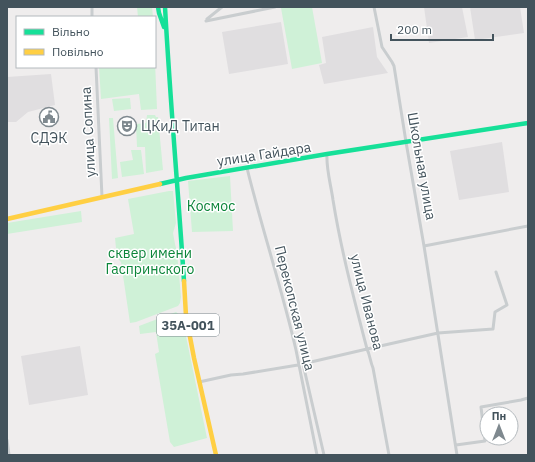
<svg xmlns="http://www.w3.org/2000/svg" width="535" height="462" font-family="'IBM Plex Sans',sans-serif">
	<rect width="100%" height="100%" fill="#efeded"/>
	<!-- education -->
	<path fill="#e0dee0" d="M 424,7 L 462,7 L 468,37 L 429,43 Z
		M 470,7 L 520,7 L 524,33 L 475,40 Z
		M 281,22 L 288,64 L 229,74 L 222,32 Z
		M 373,27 L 377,57 L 388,73 L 324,84 L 319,65 L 326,63 L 322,37 Z
		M 51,74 L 55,105 L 28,112 L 16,122 L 7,122 L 7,77 Z
		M 502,142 L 509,192 L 459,200 L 450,151 Z
		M 80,346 L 88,395 L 29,405 L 21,356 Z"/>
	<!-- green -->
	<path fill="#cff1d7" d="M 137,7 L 152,7 L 153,17 L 138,17 Z
		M 289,7 L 312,7 L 322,63 L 292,69 L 281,8 Z
		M 155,62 L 157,109 L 141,110 L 139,94 L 101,99 L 99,67 L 155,67 Z
		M 130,98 L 131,109 L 114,111 L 112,99 Z
		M 147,115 L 155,115 L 156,117 L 158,117 L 163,170 L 146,173 L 145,147 L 137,147 L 136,124 L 146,123 Z
		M 109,118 L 113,118 L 118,178 L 112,179 Z
		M 131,150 L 141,150 L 144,174 L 122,177 L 120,162 L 133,160 Z
		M 230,176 L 233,231 L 192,232 L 188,181 Z
		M 169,191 L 173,191 L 176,223 L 173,233 L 175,244 L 177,252 L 181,297 L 180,303 L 178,306 L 136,322 L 130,323 L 121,262 L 117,258 L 115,238 L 134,234 L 128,199 Z
		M 81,211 L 82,222 L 7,234 L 7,223 Z
		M 176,312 L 182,317 L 207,438 L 174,447 L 170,442 L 155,354 L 159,352 L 156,332 L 140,334 L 139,326 Z"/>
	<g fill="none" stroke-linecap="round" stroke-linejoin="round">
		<!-- street -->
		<path stroke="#c9cdcf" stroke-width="3" d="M 92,7 L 92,17
			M 374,7 L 382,47 L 392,62 L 394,66 L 406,142 L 424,246 L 457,455
			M 207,19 L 222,7
			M 206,21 L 275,7
			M 96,67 L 102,197
			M 327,154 C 326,169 331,185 333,200 C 341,250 354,299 367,349 C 370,355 370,361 373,368 L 389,455
			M 247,168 C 262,229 282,289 296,350 C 303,385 310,420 317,455
			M 424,246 L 528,226
			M 303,364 L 324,455
			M 199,382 L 231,375 L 243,374 L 298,365 L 367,349 L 438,333 L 493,329 L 495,312 L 507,305 L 496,272
			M 7,440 L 9,455
			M 456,445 L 485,441 L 481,407 L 521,400 L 528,398"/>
		<!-- fast -->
		<path stroke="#16e098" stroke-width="4.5" d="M 158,7 L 159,13 L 164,27
			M 165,7 C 170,98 178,190 184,281
			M 160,184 L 186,178 L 327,154 L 528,123"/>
		<!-- slow -->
		<path stroke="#ffcf43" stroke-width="4.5" d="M 7,219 L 160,184
			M 184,281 L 186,316 L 194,358 L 216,455"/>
	</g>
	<!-- icons -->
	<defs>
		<g id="civic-ring" transform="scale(1)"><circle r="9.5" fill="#fff" stroke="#7f898f" stroke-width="1.5"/><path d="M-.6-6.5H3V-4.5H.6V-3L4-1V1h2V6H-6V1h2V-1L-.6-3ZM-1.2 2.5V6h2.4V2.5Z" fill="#7f898f"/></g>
		<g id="theatre-ring" transform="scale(1)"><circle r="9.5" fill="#fff" stroke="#7f898f" stroke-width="1.5"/><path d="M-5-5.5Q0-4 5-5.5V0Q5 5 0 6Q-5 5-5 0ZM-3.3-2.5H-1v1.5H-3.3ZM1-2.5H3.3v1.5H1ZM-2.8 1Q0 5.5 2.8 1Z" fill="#7f898f"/></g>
	</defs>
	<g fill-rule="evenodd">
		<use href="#civic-ring" x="49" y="117"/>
		<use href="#theatre-ring" x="127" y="126"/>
	</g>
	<g text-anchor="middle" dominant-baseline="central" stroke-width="3" stroke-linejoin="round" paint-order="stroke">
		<!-- shield labels -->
		<rect fill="#fff" stroke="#7b878d" stroke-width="1" x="157" y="314" width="62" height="22" rx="3"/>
		<g font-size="13" font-weight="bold" fill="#43535c">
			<text x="188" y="325">35А-001</text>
		</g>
		<!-- poi labels -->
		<g font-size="14" fill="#43535c" stroke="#fff" text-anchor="start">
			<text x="141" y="126">ЦКиД Титан</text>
			<text x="49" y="138" text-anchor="middle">СДЭК</text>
		</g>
		<!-- street labels -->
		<g font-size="14" fill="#43535c" stroke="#fff">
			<text transform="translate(88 132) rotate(-93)">улица Сопина</text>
			<text transform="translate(264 154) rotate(-9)">улица Гайдара</text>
			<text transform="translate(422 166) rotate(80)">Школьная улица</text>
			<text transform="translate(367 302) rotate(76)">улица Иванова</text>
			<text transform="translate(295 308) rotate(76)">Перекопская улица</text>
		</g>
		<!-- park labels -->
		<g font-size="14" fill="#0b8539" stroke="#fff">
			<text x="211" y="206">Космос</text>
			<text x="150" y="253">сквер имени<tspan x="150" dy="16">Гаспринского</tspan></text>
		</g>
	</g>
	<!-- border -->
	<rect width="535" height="462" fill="none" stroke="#43535c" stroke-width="16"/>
	<!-- legend -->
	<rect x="16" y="16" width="140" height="52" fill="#ffffff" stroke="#b4babe"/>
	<rect x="24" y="29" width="20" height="6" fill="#16e098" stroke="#b4babe"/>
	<text x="52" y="36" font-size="12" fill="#43535c">Вільно</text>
	<rect x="24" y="49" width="20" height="6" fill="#ffcf43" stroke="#b4babe"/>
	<text x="52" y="56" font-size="12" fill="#43535c">Повільно</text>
	<!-- north arrow -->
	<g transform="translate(499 426)"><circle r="19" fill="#ffffff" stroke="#b4babe"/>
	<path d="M0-3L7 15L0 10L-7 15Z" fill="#7f898f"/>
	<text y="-6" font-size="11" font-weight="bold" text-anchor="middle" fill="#43535c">Пн</text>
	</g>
	<!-- scale -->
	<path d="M391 34v6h102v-6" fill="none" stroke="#43535c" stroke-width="2"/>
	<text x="397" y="34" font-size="12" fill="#43535c" stroke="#ffffff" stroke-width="3" paint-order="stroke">200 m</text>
</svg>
